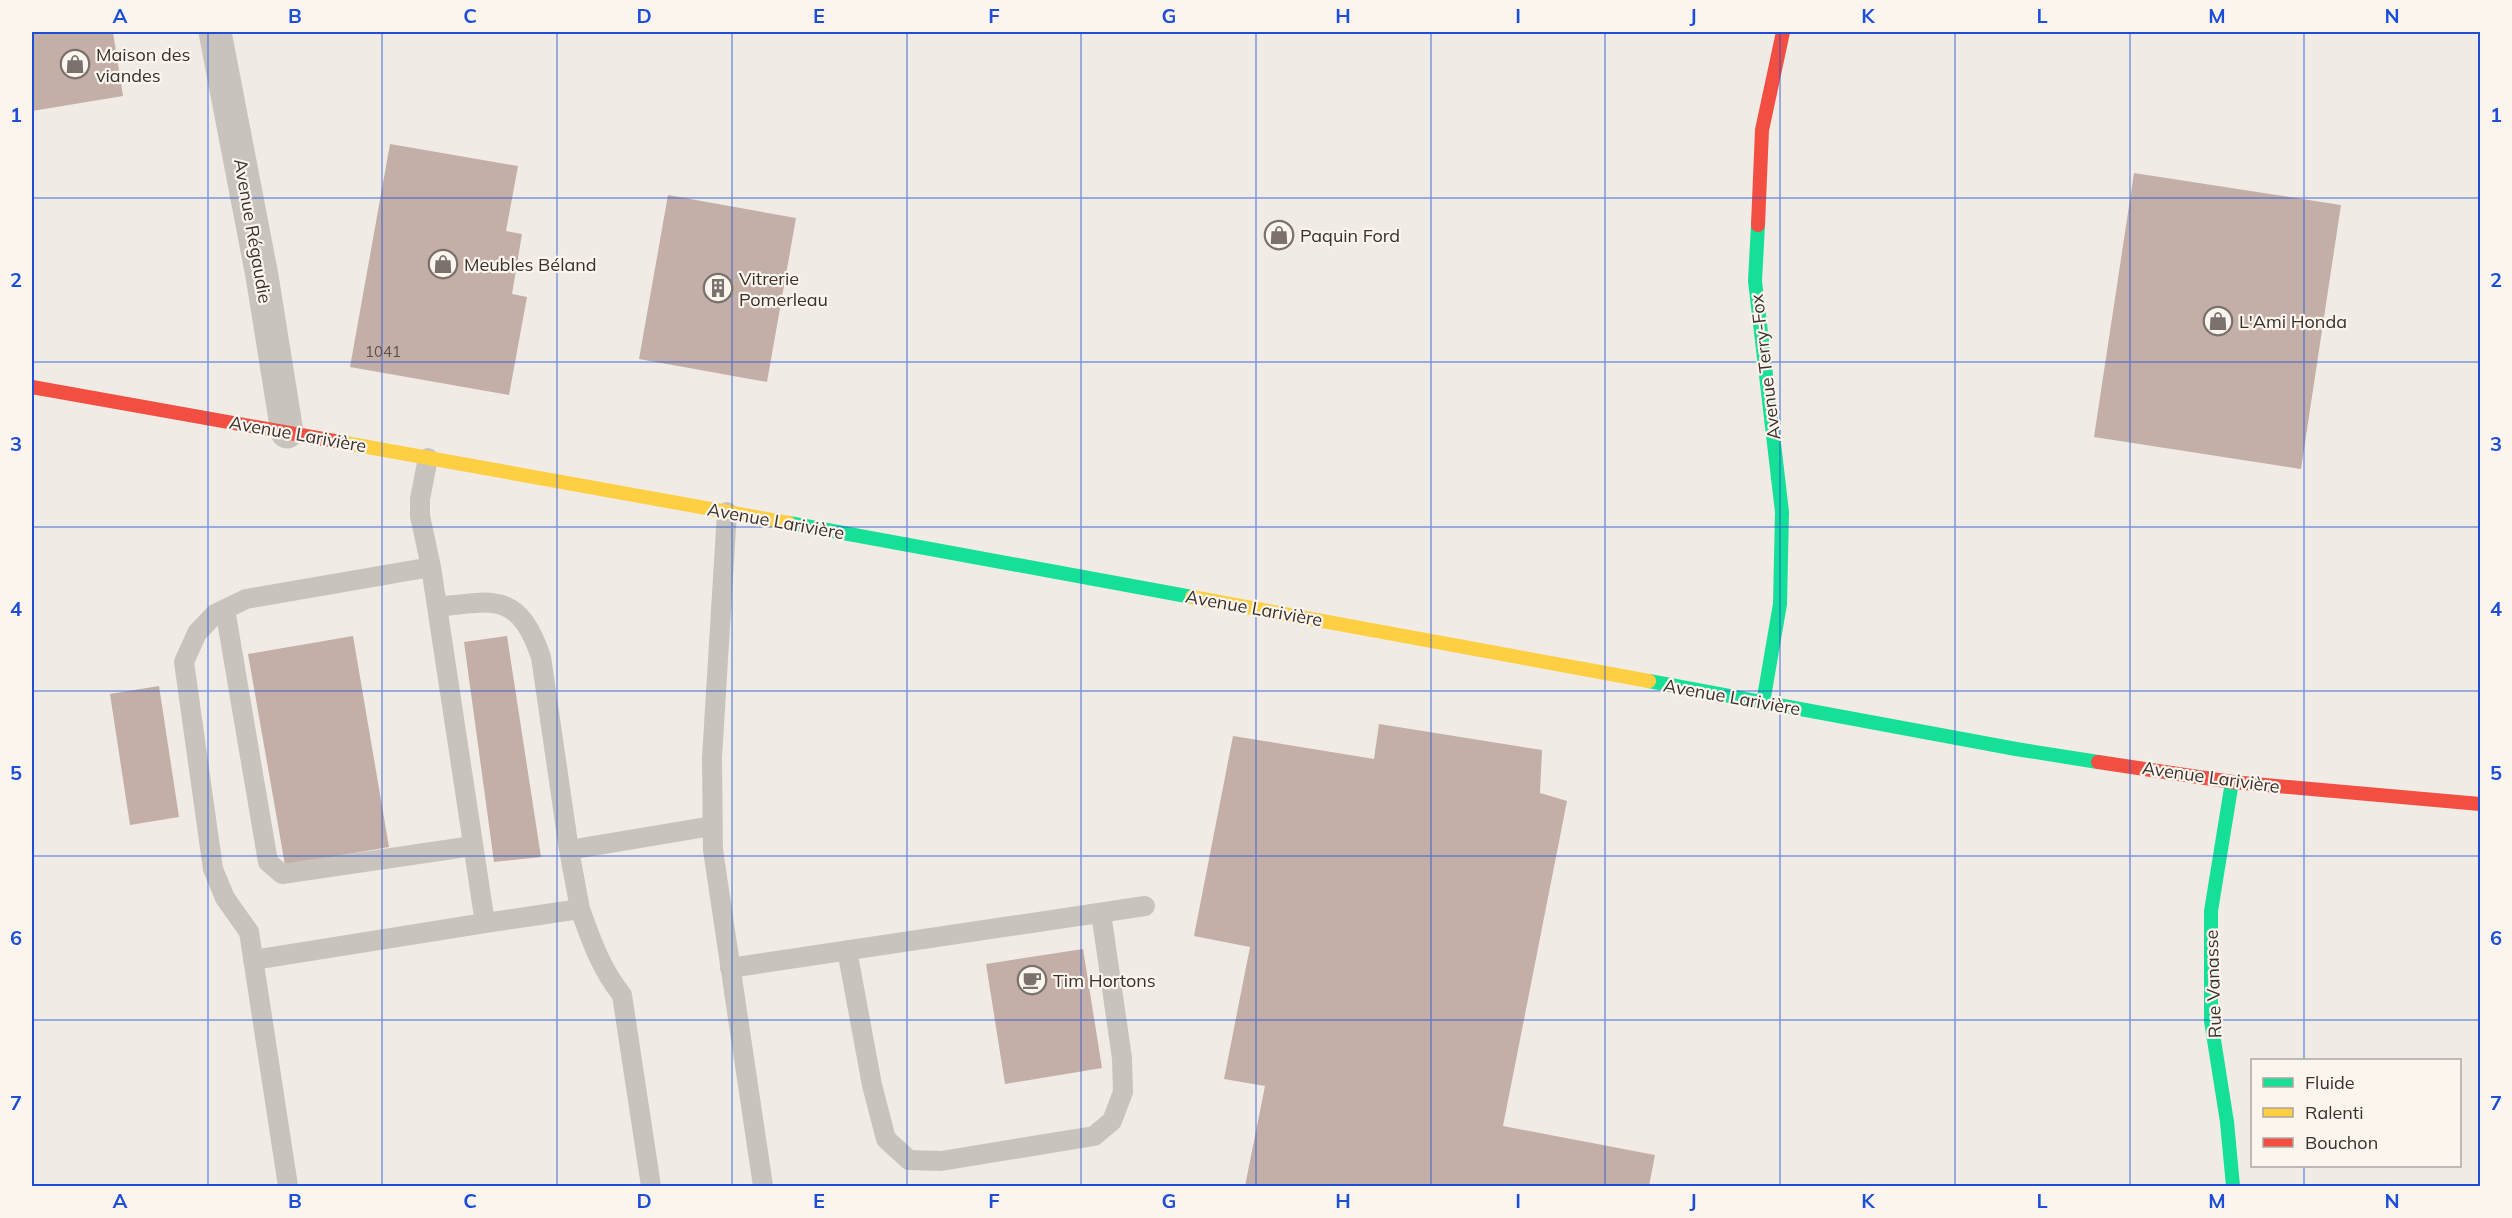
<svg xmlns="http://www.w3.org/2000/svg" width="2512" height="1218" font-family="Mulish,sans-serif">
	<rect width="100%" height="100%" fill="#f0ebe5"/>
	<!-- building -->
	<path fill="#c3afa7" d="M 32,32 L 113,32 L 123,96 L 32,111 Z
		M 390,144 L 518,166 L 506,231 L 522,234 L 512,294 L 527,297 L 509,395 L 350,367 Z
		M 2134,173 L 2341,205 L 2301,469 L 2094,437 Z
		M 668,195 L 796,218 L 767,382 L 639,359 Z
		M 353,636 L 389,847 L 285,865 L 248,654 Z
		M 507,636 L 541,857 L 494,862 L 464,642 Z
		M 159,686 L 179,817 L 130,825 L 110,694 Z
		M 1379,724 L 1542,750 L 1540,793 L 1567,801 L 1503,1126 L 1655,1155 L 1649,1186 L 1245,1186 L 1265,1086 L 1224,1079 L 1250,947 L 1194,936 L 1233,736 L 1374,759 Z
		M 1083,949 L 1102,1068 L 1005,1084 L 986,964 Z"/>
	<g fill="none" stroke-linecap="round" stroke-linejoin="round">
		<!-- lane -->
		<path stroke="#c9c3be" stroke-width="20" d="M 727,512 L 712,758 L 713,850 L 763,1186
			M 437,607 C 496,600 519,593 541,657 L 569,850
			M 225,609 L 268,862 L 282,874 L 473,846
			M 580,909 C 591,940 601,969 622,995 L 651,1186
			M 485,923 L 580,909 L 569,850 L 712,826
			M 847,950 L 872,1085 L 886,1139 L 909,1160 L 941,1161 L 1094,1136 L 1112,1121 L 1123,1092 L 1122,1058 L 1101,913
			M 253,960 L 485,923 L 431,567
			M 730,968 L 1145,906
			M 288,1186 L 249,932 L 225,898 L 213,869 L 184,662 L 197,633 L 215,614 L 246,599 L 431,567 L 420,516 L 420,499 L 428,458"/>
		<!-- street -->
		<path stroke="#c9c3be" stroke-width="33" d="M 215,32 L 262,276 L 287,432"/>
		<!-- fast -->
		<path stroke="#16e098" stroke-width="14" d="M 1758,225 L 1755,281 L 1782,512 L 1780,604 L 1763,703
			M 789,523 L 1192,597
			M 1649,681 L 2016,749 L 2098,762
			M 2232,782 L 2211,911 L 2211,1021 L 2227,1122 L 2233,1186"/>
		<!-- slow -->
		<path stroke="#ffcf43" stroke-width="14" d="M 340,442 L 789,523
			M 1192,597 L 1649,681"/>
		<!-- jam -->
		<path stroke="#f24e42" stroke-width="14" d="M 1758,225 L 1762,130 L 1783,32
			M 32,387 L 340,442
			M 2098,762 L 2232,782 L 2480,804"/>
	</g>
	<!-- grid -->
	<path fill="none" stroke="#1d4ed8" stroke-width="1.5" stroke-opacity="0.55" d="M 208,32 L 208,1186M 382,32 L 382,1186M 557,32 L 557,1186M 732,32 L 732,1186M 907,32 L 907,1186M 1081,32 L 1081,1186M 1256,32 L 1256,1186M 1431,32 L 1431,1186M 1605,32 L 1605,1186M 1780,32 L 1780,1186M 1955,32 L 1955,1186M 2130,32 L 2130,1186M 2304,32 L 2304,1060M 32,198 L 2480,198M 32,362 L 2480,362M 32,527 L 2480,527M 32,691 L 2480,691M 32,856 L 2480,856M 32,1020 L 2480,1020M 2304,1166 L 2304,1186"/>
	<!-- icons -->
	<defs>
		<g id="shop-ring" transform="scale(1.5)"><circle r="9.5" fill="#fbf5ee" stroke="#7a716c" stroke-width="1.5"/><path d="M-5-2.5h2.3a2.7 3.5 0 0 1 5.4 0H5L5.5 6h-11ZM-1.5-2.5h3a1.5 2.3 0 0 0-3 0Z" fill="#7a716c"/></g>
		<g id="building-ring" transform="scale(1.5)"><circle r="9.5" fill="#fbf5ee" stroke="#7a716c" stroke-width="1.5"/><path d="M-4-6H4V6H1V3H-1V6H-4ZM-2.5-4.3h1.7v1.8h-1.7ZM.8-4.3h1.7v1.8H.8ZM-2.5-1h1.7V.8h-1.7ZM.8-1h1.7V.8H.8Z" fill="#7a716c"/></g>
		<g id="cafe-ring" transform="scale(1.5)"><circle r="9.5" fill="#fbf5ee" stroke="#7a716c" stroke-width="1.5"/><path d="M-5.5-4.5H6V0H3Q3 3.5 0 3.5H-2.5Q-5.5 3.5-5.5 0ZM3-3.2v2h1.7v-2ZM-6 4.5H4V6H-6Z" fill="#7a716c"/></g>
	</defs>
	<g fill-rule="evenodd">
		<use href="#shop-ring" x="75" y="64"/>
		<use href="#shop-ring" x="1279" y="235"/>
		<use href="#shop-ring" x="443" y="264"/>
		<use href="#building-ring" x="718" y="288"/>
		<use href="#shop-ring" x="2218" y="321"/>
		<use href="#cafe-ring" x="1032" y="980"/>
	</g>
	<g text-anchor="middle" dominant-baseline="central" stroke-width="4.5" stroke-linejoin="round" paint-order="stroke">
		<!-- number labels -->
		<g font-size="15" fill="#5d504a">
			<text x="383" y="351">1041</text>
		</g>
		<!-- poi labels -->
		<g font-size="18" fill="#3b302b" stroke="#fbf5ee" text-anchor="start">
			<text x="96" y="54">Maison des<tspan x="96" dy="21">viandes</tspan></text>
			<text x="1300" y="235">Paquin Ford</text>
			<text x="464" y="264">Meubles Béland</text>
			<text x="739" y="278">Vitrerie<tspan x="739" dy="21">Pomerleau</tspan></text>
			<text x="2239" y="321">L'Ami Honda</text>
			<text x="1053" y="980">Tim Hortons</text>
		</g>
		<!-- street labels -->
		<g font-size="18" fill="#3b302b" stroke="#fbf5ee">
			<text transform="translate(253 231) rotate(80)">Avenue Régaudie</text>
			<text transform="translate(1765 367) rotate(-97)">Avenue Terry-Fox</text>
			<text transform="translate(298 434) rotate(10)">Avenue Larivière</text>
			<text transform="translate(776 521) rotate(10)">Avenue Larivière</text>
			<text transform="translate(1254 608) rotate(10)">Avenue Larivière</text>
			<text transform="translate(1732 697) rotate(10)">Avenue Larivière</text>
			<text transform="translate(2211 777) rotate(8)">Avenue Larivière</text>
			<text transform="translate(2213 984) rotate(-92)">Rue Vanasse</text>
		</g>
	</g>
	<!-- border -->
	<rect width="2512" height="1218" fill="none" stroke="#fbf5ee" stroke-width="66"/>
	<!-- legend -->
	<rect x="2251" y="1059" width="210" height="108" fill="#fbf5ee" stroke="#aea6a0" stroke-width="1.5"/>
	<rect x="2263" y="1078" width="30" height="9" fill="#16e098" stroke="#aea6a0" stroke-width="1.5"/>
	<text x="2305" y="1089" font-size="18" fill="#3b302b">Fluide</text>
	<rect x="2263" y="1108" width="30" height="9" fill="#ffcf43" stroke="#aea6a0" stroke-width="1.5"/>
	<text x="2305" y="1119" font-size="18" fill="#3b302b">Ralenti</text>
	<rect x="2263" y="1138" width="30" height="9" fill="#f24e42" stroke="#aea6a0" stroke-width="1.5"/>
	<text x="2305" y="1149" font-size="18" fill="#3b302b">Bouchon</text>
	<rect x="33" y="33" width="2446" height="1152" fill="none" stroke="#1d4ed8" stroke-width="2"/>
	<g font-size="20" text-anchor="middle" font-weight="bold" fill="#1d4ed8">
		<text x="120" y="23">A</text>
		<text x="295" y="23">B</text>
		<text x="470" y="23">C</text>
		<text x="644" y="23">D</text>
		<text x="819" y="23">E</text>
		<text x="994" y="23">F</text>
		<text x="1169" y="23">G</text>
		<text x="1343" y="23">H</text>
		<text x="1518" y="23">I</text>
		<text x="1693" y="23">J</text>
		<text x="1868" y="23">K</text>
		<text x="2042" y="23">L</text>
		<text x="2217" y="23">M</text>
		<text x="2392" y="23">N</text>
		<text x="16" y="122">1</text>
		<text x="2496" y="122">1</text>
		<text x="16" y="287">2</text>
		<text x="2496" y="287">2</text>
		<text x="16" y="451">3</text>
		<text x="2496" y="451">3</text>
		<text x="16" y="616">4</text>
		<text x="2496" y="616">4</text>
		<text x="16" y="780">5</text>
		<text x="2496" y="780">5</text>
		<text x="16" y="945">6</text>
		<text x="2496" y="945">6</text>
		<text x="16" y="1110">7</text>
		<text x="2496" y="1110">7</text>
		<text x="120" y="1208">A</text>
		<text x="295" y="1208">B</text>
		<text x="470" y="1208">C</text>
		<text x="644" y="1208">D</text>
		<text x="819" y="1208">E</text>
		<text x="994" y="1208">F</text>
		<text x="1169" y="1208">G</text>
		<text x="1343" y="1208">H</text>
		<text x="1518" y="1208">I</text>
		<text x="1693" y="1208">J</text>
		<text x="1868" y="1208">K</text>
		<text x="2042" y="1208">L</text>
		<text x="2217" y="1208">M</text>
		<text x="2392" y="1208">N</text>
	</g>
</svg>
